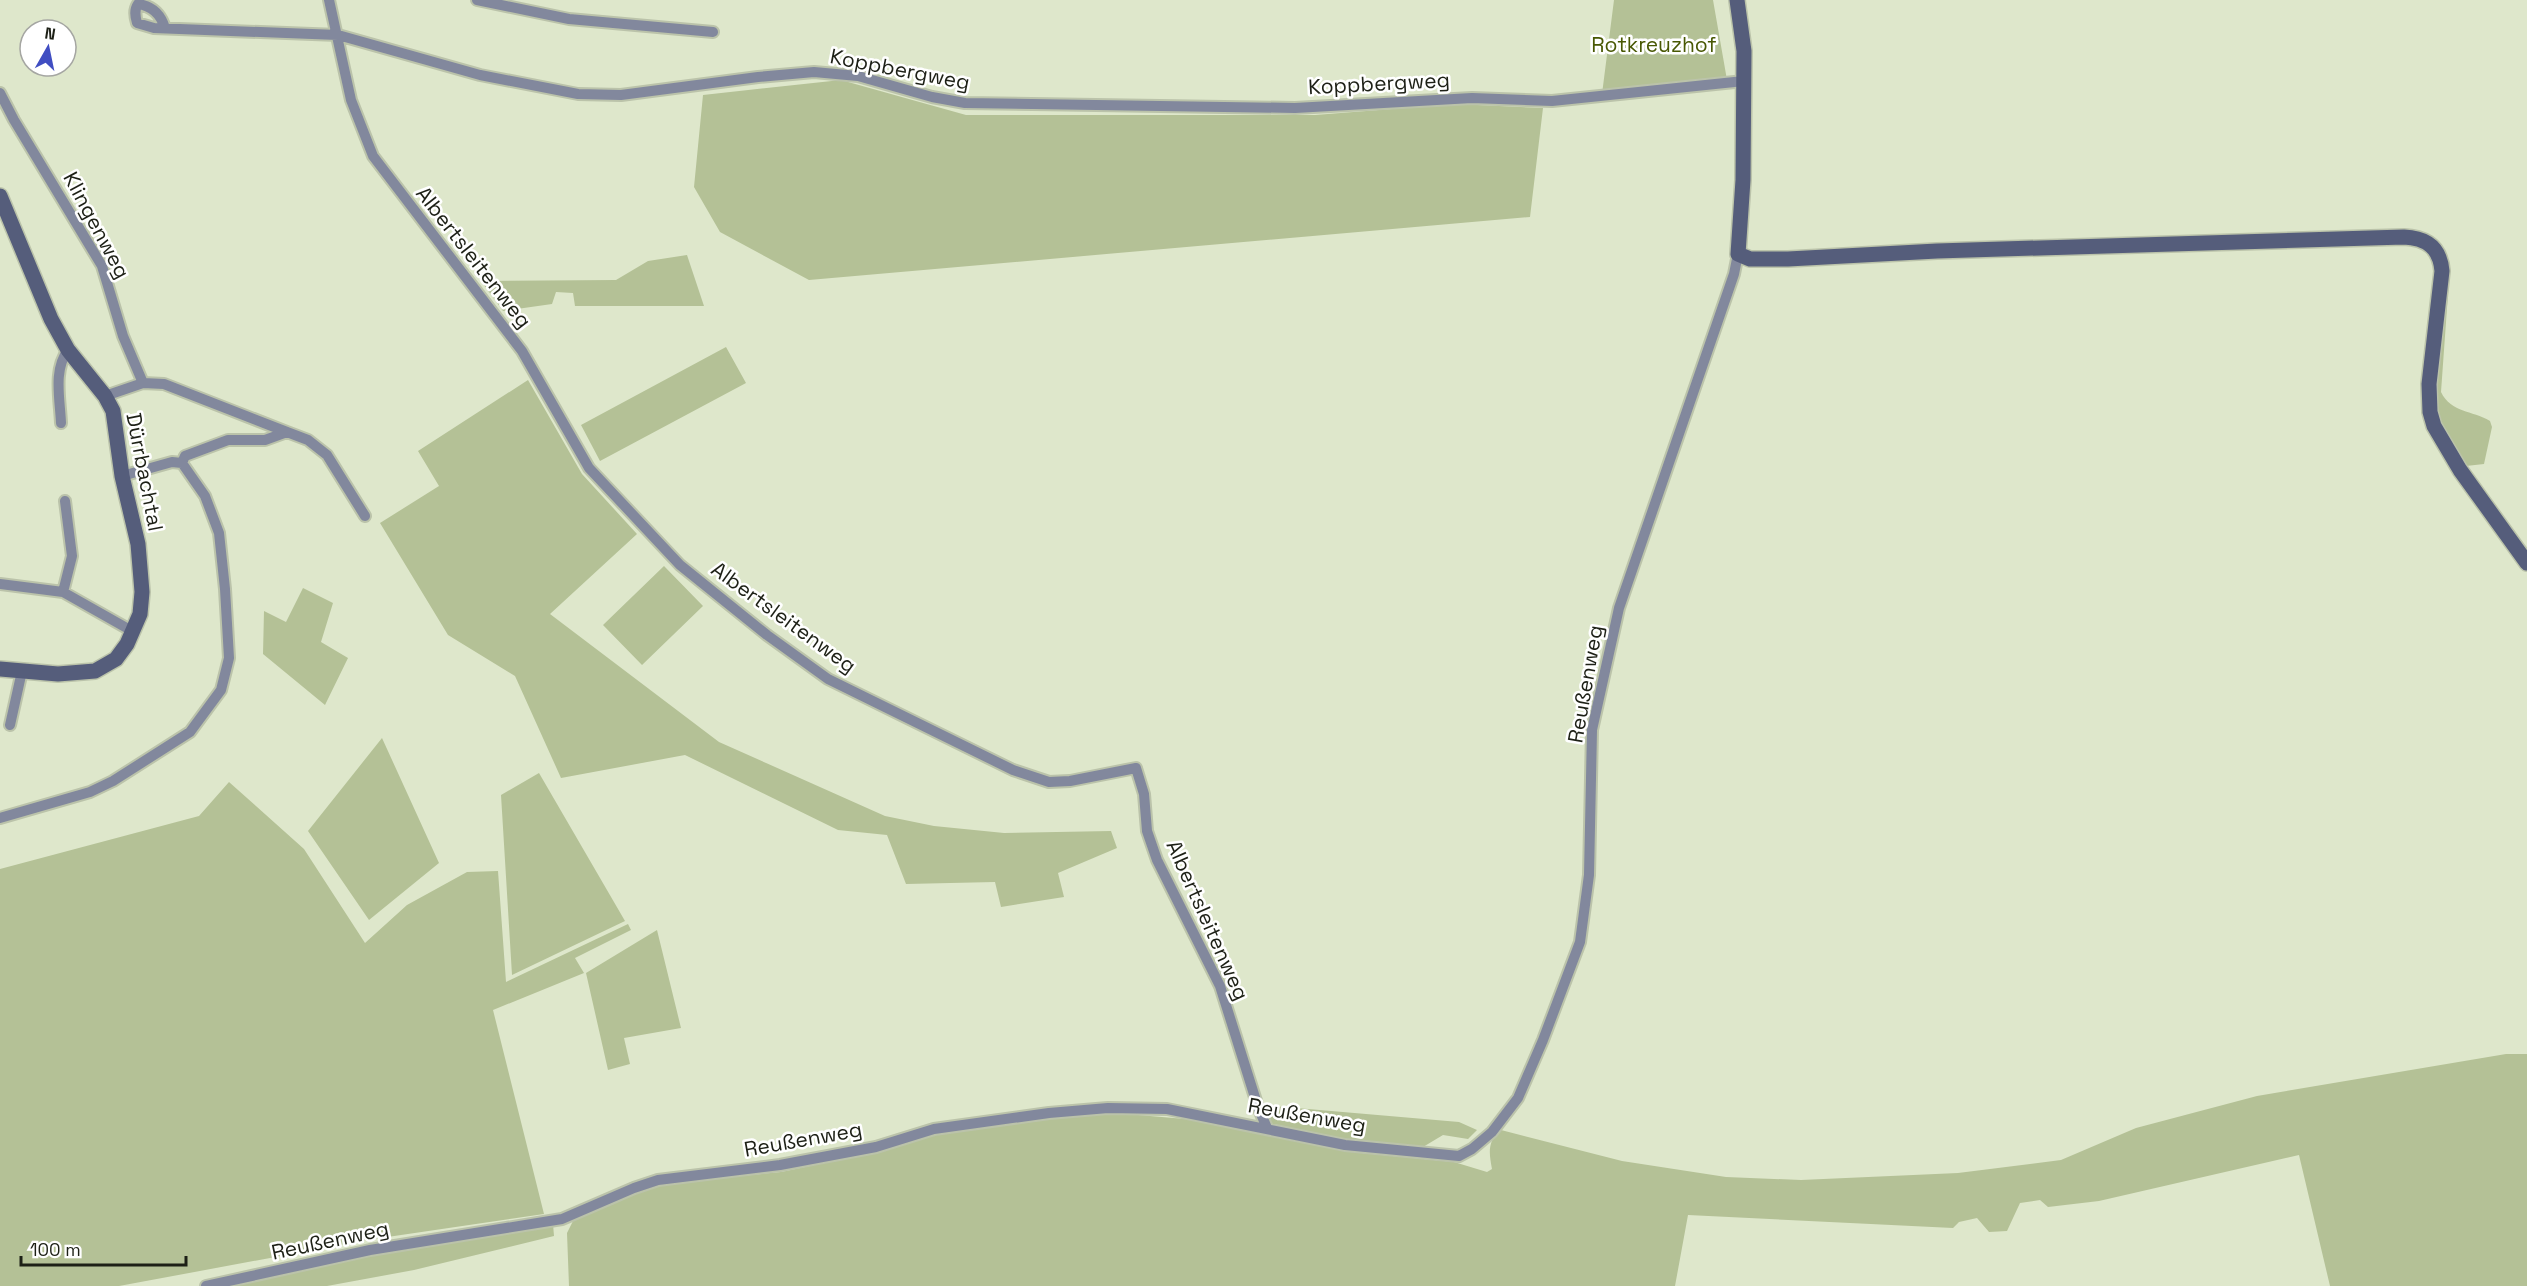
<svg xmlns="http://www.w3.org/2000/svg" width="2527" height="1286" font-family="'Space Grotesk',sans-serif">
	<rect width="100%" height="100%" fill="#dee7cb"/>
	<!-- green -->
	<path fill="#b4c196" d="M 1614,0 L 1713,0 L 1727,80 L 1602,94 Z
		M 841,80 L 966,115 L 1315,115 L 1456,104 L 1543,108 L 1530,217 L 809,280 L 720,232 L 694,187 L 703,95 Z
		M 687,255 L 704,306 L 575,306 L 573,293 L 556,292 L 552,304 L 503,311 L 481,281 L 616,280 L 648,261 Z
		M 2450,266 L 2441,392 C 2451,413 2472,410 2490,421 L 2492,427 L 2484,464 L 2466,466 L 2441,427 L 2434,394 Z
		M 726,347 L 746,383 L 600,461 L 581,425 Z
		M 528,380 L 582,474 L 637,534 L 550,614 L 719,742 L 885,816 L 934,826 L 1004,833 L 1111,831 L 1117,848 L 1058,873 L 1064,897 L 1001,907 L 995,882 L 906,884 L 887,835 L 838,830 L 685,755 L 561,778 L 515,676 L 448,635 L 380,523 L 439,486 L 418,451 Z
		M 664,566 L 703,606 L 642,665 L 603,625 Z
		M 303,588 L 333,603 L 321,642 L 348,658 L 325,705 L 263,654 L 264,611 L 286,622 Z
		M 382,738 L 439,863 L 369,920 L 308,831 Z
		M 539,773 L 625,921 L 512,975 L 501,795 Z
		M 229,782 L 304,849 L 365,943 L 407,905 L 467,872 L 498,871 L 506,982 L 628,924 L 631,930 L 575,958 L 584,973 L 493,1010 L 544,1214 L 367,1240 L 119,1286 L 0,1286 L 0,869 L 199,816 Z
		M 657,930 L 681,1028 L 624,1038 L 630,1064 L 608,1070 L 586,973 Z
		M 2506,1054 L 2527,1054 L 2527,1286 L 2330,1286 L 2299,1155 L 2099,1201 L 2048,1207 L 2040,1200 L 2020,1203 L 2007,1231 L 1989,1232 L 1977,1218 L 1959,1222 L 1953,1228 L 1688,1215 L 1675,1286 L 569,1286 L 567,1233 L 576,1215 L 631,1192 L 668,1183 L 781,1172 L 877,1152 L 934,1135 L 1006,1123 L 1103,1112 L 1197,1120 L 1362,1153 L 1454,1162 L 1487,1172 L 1492,1169 C 1489,1153 1487,1141 1501,1130 L 1622,1161 L 1726,1177 L 1801,1180 L 1958,1173 L 2061,1160 L 2136,1128 L 2257,1096 Z
		M 1273,1106 L 1459,1122 L 1477,1130 L 1468,1139 L 1443,1135 L 1423,1147 L 1335,1138 L 1269,1123 Z
		M 553,1224 L 554,1236 L 414,1270 L 327,1286 L 230,1286 L 346,1260 Z"/>
	<g fill="none" stroke-linecap="round" stroke-linejoin="round">
		<!-- street casing -->
		<g stroke="#bbc3aa" stroke-width="14">
			<path id="street" d="M 329,0 L 351,100 L 373,156 L 522,351 L 589,468 L 680,565 L 767,635 L 828,679 L 1013,770 L 1049,782 L 1070,781 L 1136,768 L 1144,794 L 1147,831 L 1157,860 L 1220,986 L 1258,1107 L 1267,1128
				M 477,0 L 569,19 L 713,32
				M 165,28 C 161,15 153,6 138,4 C 134,10 135,16 137,23 L 154,28 L 338,35 L 480,75 L 578,94 L 621,95 L 758,77 L 814,72 L 858,76 L 932,97 L 965,103 L 1295,108 L 1472,98 L 1552,101 L 1744,81
				M 0,93 L 14,120 L 102,266 L 123,336 L 143,383
				M 105,396 L 143,383 L 164,384 L 287,432
				M 61,423 C 60,399 53,370 68,350
				M 182,463 L 185,456 L 228,440 L 265,440 L 287,432 L 308,440 L 327,455 L 365,516
				M 0,584 L 63,592 L 132,631
				M 63,592 L 72,556 L 65,501
				M 10,725 L 22,671
				M 0,818 L 90,792 L 113,781 L 190,732 L 221,690 L 229,658 L 225,589 L 219,533 L 205,496 L 182,463 L 172,462 L 122,476
				M 206,1286 L 370,1250 L 562,1219 L 634,1188 L 658,1180 L 780,1165 L 876,1147 L 934,1129 L 1049,1113 L 1108,1108 L 1167,1109 L 1345,1145 L 1459,1156 L 1472,1149 L 1492,1132 L 1518,1098 L 1543,1040 L 1580,942 L 1589,875 L 1592,730 L 1619,608 L 1734,274 L 1738,254"/>
		</g>
		<!-- secondary casing -->
		<g stroke="#bbc3aa" stroke-width="18">
			<path id="secondary" d="M 1737,0 L 1744,51 L 1743,180 L 1738,254 L 1750,259 L 1788,259 L 1937,251 L 2404,237 C 2427,238 2440,248 2442,271 L 2429,384 L 2430,412 L 2434,426 L 2460,470 L 2527,563
				M 0,196 L 51,319 L 68,350 L 105,396 L 113,411 L 122,476 L 138,544 L 142,592 L 140,614 L 127,644 L 116,659 L 95,671 L 58,674 L 0,669"/>
		</g>
		<!-- street -->
		<use href="#street" stroke="#82889d" stroke-width="10"/>
		<!-- secondary -->
		<use href="#secondary" stroke="#555d7b" stroke-width="15"/>
	</g>
	<g text-anchor="middle" dominant-baseline="central" stroke-width="5" stroke-linejoin="round" paint-order="stroke">
		<!-- park labels -->
		<g font-size="21" fill="#485803" stroke="#fff">
			<text x="1654" y="44">Rotkreuzhof</text>
		</g>
		<!-- street labels -->
		<g font-size="21" fill="#1d2016" stroke="#fff">
			<text transform="translate(900 69) rotate(11)">Koppbergweg</text>
			<text transform="translate(1379 83) rotate(-3)">Koppbergweg</text>
			<text transform="translate(97 225) rotate(62)">Klingenweg</text>
			<text transform="translate(474 257) rotate(52)">Albertsleitenweg</text>
			<text transform="translate(145 472) rotate(79)">Dürrbachtal</text>
			<text transform="translate(784 617) rotate(36)">Albertsleitenweg</text>
			<text transform="translate(1585 684) rotate(-80)">Reußenweg</text>
			<text transform="translate(1208 920) rotate(66)">Albertsleitenweg</text>
			<text transform="translate(1307 1115) rotate(10)">Reußenweg</text>
			<text transform="translate(803 1139) rotate(-10)">Reußenweg</text>
			<text transform="translate(330 1240) rotate(-12)">Reußenweg</text>
		</g>
	</g>
	<!-- north arrow -->
	<g transform="translate(48 48) rotate(9)"><circle r="28" fill="#ffffff" stroke="#a5a6a2" stroke-width="1.5"/>
	<path d="M0-4.5L10 22L0 15L-10 22Z" fill="#404ec2"/>
	<text y="-9" font-size="16" font-weight="bold" text-anchor="middle" fill="#1d2016">N</text>
	</g>
	<!-- scale -->
	<path d="M21 1256v9h165v-9" fill="none" stroke="#1d2016" stroke-width="3"/>
	<text x="30" y="1256" font-size="18" fill="#1d2016" stroke="#ffffff" stroke-width="4.5" paint-order="stroke">100 m</text>
</svg>
